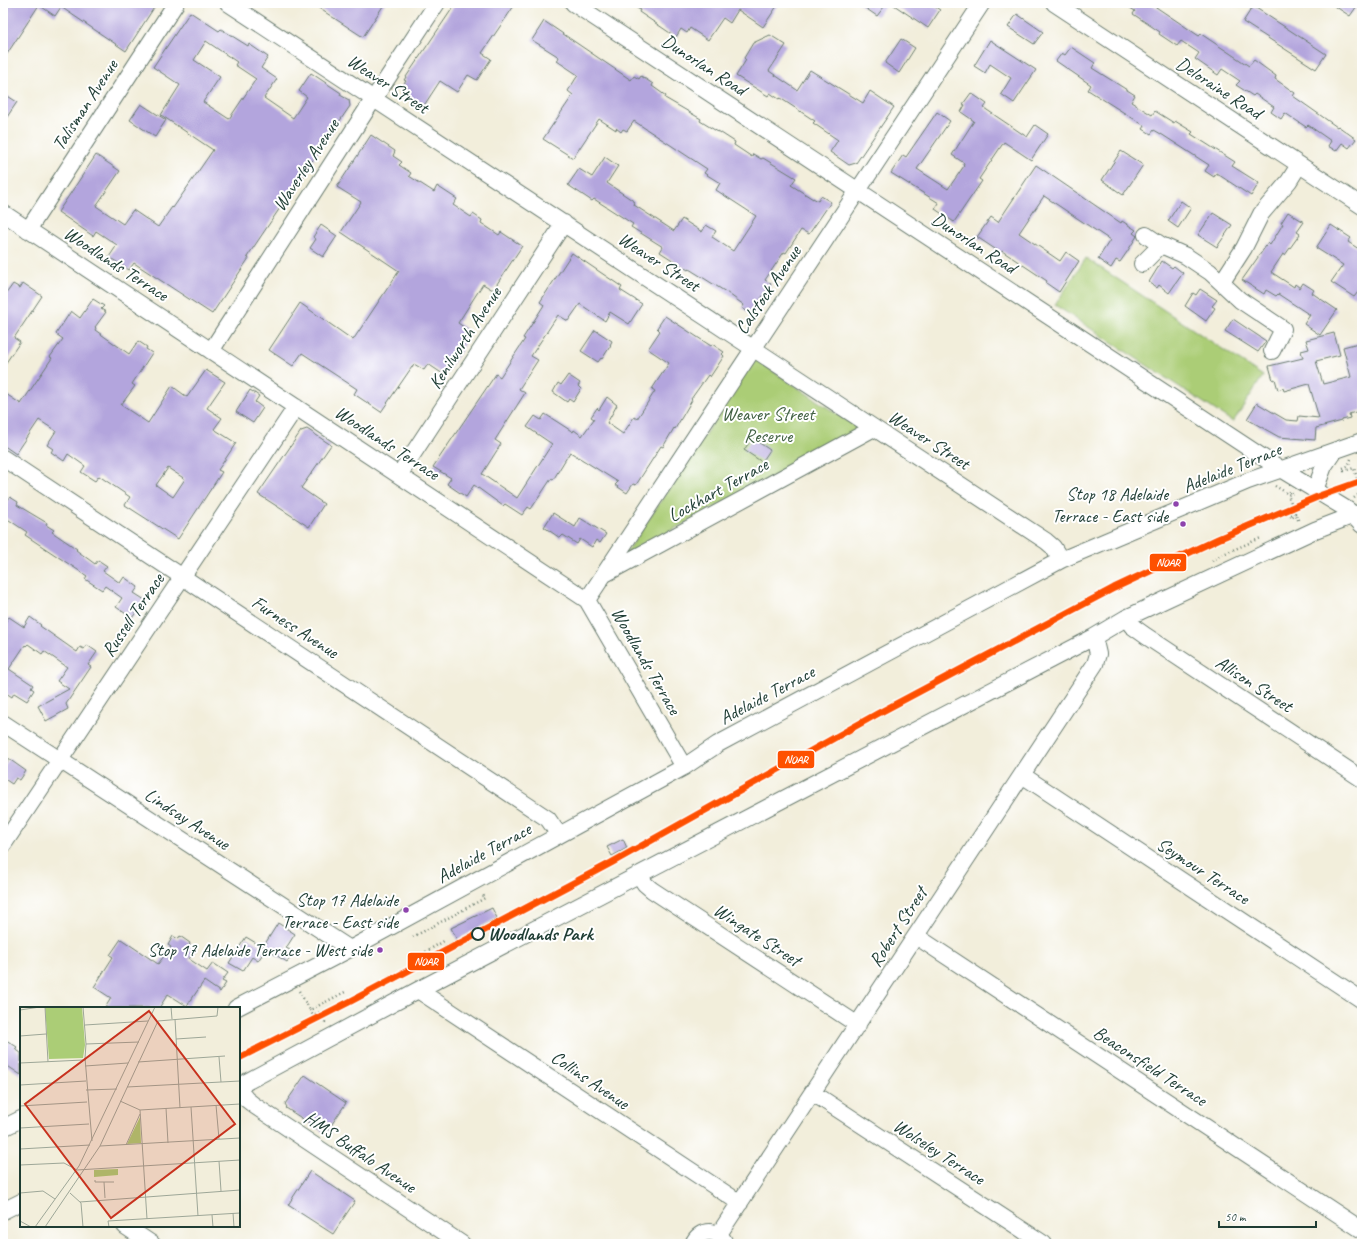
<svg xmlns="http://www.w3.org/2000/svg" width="1365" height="1247" font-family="Caveat,sans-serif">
	<rect width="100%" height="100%" fill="#fff"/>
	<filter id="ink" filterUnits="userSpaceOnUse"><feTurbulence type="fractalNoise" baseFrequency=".025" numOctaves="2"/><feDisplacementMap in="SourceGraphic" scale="8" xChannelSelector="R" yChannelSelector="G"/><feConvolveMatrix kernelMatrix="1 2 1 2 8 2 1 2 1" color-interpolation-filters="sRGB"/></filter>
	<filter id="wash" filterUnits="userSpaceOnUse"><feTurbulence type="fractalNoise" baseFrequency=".012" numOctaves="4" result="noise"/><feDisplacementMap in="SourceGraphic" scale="16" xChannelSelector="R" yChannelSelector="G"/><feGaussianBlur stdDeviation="0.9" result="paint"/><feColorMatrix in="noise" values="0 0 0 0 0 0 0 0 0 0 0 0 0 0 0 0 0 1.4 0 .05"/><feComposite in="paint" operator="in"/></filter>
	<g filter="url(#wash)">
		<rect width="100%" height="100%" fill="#f2eedb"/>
		<!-- green -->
		<path fill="#abcd76" stroke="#658555" d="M 1086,258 L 1263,376 L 1233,422 L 1055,305 Z
			M 755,359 L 861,430 L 625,555 Z"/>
		<g id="blocks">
			<!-- building -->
			<path fill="#b3a5dd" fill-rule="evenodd" d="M 3,3 L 157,3 L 126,51 L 61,7 L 55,16 L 39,5 L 3,60 Z
				M 311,3 L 385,3 L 363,37 Z
				M 456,3 L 516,3 L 482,53 L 491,59 L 477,80 L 468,75 L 457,92 L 440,81 L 423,107 L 402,93 L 401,88 L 406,81 L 404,80 Z
				M 629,3 L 779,3 L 763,27 L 738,10 L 730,23 L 723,18 L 708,40 L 690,28 L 687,33 L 681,29 L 676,37 L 639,12 L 640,10 Z
				M 858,3 L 887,3 L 877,16 Z
				M 891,3 L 929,3 L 940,10 L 928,28 Z
				M 1122,3 L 1150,3 L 1199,36 L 1201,34 L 1249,66 L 1254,60 L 1276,76 L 1275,79 L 1295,93 L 1293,96 L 1337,127 L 1338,126 L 1356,139 L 1349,148 L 1342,143 L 1336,151 L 1328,146 L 1331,141 L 1308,125 L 1306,127 L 1285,113 L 1281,119 L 1271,112 L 1274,107 L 1255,94 L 1253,96 L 1236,85 L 1240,81 L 1222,69 L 1218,75 L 1195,59 L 1199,53 L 1181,41 L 1177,46 L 1159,34 L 1160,32 L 1133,14 L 1135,11 Z
				M 1330,3 L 1359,3 L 1350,16 Z
				M 1253,6 L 1326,54 L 1316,69 L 1243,22 Z
				M 190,12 L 219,31 L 221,29 L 248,46 L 249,44 L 268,57 L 261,68 L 277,79 L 264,98 L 293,118 L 307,97 L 299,91 L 311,73 L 341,93 L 340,95 L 349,100 L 350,106 L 306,170 L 307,171 L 288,200 L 286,199 L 247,257 L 249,258 L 212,314 L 134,263 L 129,270 L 109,257 L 117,245 L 96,231 L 93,236 L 58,212 L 96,155 L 120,171 L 96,206 L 123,224 L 133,210 L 158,227 L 172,207 L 173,208 L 213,150 L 161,115 L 180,85 L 153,67 ZM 206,41 L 237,62 L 235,65 L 256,79 L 229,119 L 203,102 L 220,77 L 194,60 Z
				M 1017,14 L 1043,32 L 1034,44 L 1008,27 Z
				M 544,21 L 631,80 L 634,76 L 639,79 L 641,76 L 653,84 L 652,86 L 666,96 L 665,98 L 701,119 L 700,121 L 718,132 L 718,131 L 735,142 L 734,145 L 752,157 L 753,154 L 761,159 L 763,158 L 796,178 L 791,185 L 813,199 L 813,198 L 818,201 L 821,196 L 831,202 L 809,234 L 801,230 L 786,253 L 784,252 L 765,280 L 771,284 L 751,314 L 742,308 L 744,305 L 726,292 L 689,269 L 688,270 L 660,252 L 663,247 L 631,227 L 633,224 L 594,199 L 592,201 L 568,185 L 579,169 L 592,177 L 605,157 L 618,166 L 607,183 L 635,202 L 634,205 L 674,231 L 682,219 L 702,232 L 706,225 L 716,231 L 712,237 L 733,251 L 756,216 L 716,190 L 720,183 L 704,173 L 707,169 L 634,121 L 627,131 L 623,129 L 621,132 L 616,128 L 616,130 L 599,119 L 573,158 L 543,139 L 573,95 L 568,91 L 578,75 L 557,61 L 559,57 L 532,40 Z
				M 770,35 L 786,45 L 769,71 L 797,90 L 810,70 L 863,103 L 870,91 L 894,107 L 856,163 L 849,165 L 830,152 L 838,140 L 813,123 L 815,121 L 780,98 L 779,99 L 770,93 L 768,96 L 736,76 L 746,60 L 744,58 L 753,43 Z
				M 901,39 L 915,48 L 899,73 L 885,63 Z
				M 990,40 L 1036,70 L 1014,103 L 1001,94 L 1011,78 L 990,64 L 985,73 L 974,66 Z
				M 1071,47 L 1095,63 L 1092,68 L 1135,95 L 1131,102 L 1152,115 L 1155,111 L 1174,123 L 1175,121 L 1193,132 L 1191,134 L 1235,162 L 1232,166 L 1259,183 L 1251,196 L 1216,173 L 1214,177 L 1205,171 L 1209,165 L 1161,134 L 1154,130 L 1151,134 L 1143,129 L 1145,126 L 1088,90 L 1091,85 L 1056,61 L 1062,53 L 1065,55 Z
				M 3,93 L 17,102 L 3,123 Z
				M 971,93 L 987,104 L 984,108 L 1027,137 L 1035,125 L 1048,134 L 1031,160 L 1004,142 L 979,179 L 982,181 L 954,222 L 935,209 L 939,203 L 891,173 L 903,155 L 906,157 L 937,112 L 950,121 L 917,169 L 948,189 L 964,166 L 963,165 L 964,163 L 952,155 L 974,121 L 961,112 L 965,105 L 963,104 Z
				M 141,104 L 166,120 L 155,137 L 130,120 Z
				M 371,135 L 395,151 L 393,156 L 402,162 L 399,165 L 411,173 L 409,176 L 434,192 L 437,186 L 457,199 L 453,205 L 471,217 L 473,214 L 482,220 L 481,223 L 499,235 L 501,232 L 522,246 L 493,290 L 483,284 L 458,323 L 468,330 L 461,351 L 447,372 L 445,370 L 443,374 L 428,364 L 424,370 L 414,364 L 381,412 L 354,394 L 357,389 L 302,353 L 293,366 L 269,350 L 300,303 L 353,340 L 399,271 L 341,232 L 361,202 L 337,187 Z
				M 1121,151 L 1143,165 L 1123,195 L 1102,180 Z
				M 1036,165 L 1121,223 L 1122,221 L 1136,230 L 1133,233 L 1137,236 L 1127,252 L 1120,262 L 1116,260 L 1111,268 L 1098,259 L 1110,240 L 1044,196 L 1019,233 L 1060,261 L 1066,252 L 1079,261 L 1059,292 L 1046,283 L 1047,281 L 1002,251 L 1001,253 L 977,237 L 991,217 L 998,222 Z
				M 1181,201 L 1191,208 L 1178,228 L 1168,221 Z
				M 1288,212 L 1304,222 L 1297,232 L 1300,234 L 1285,255 L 1283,254 L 1271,272 L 1294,287 L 1295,284 L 1300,288 L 1303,283 L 1314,290 L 1312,293 L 1337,310 L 1320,335 L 1304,324 L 1310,315 L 1278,294 L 1276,296 L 1266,290 L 1264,294 L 1242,280 L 1268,243 L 1270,245 L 1283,224 L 1281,223 Z
				M 1213,213 L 1232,225 L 1217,247 L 1198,235 Z
				M 321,225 L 337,236 L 323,257 L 310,248 L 316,239 L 313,237 Z
				M 1331,225 L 1351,238 L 1348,242 L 1362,251 L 1362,287 L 1354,297 L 1331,282 L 1343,265 L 1316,248 Z
				M 572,253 L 622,287 L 620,290 L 642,304 L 629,324 L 610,312 L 605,321 L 580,304 L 568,321 L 558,315 L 531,356 L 538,360 L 519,389 L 525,393 L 495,440 L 501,444 L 482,474 L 517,498 L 552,444 L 527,427 L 535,416 L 541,420 L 545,414 L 573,432 L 574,430 L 582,436 L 594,419 L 591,417 L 597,408 L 599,410 L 607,397 L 617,405 L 607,423 L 623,434 L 634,417 L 637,419 L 655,391 L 652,389 L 669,363 L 648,349 L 660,331 L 657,328 L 665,316 L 711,346 L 712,344 L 724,352 L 722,354 L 724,356 L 710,377 L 708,375 L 691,399 L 692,400 L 675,429 L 674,428 L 663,447 L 661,446 L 636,485 L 633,484 L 627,493 L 615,485 L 618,482 L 570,452 L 553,480 L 551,479 L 531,509 L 528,507 L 522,515 L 505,504 L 503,506 L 474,485 L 466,497 L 447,484 L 451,478 L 433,467 L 496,374 L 500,377 L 525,339 L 523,338 L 544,305 L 540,302 Z
				M 1162,261 L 1172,268 L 1174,266 L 1183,273 L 1169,293 L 1159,285 L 1157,288 L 1149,282 Z
				M 23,283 L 42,296 L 14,338 L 20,342 L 3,367 L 3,298 L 13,284 L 20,288 Z
				M 1200,289 L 1217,300 L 1212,306 L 1215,308 L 1206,321 L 1185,306 L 1193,293 L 1196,295 Z
				M 93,299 L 104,306 L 101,309 L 106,312 L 95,327 L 96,328 L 95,330 L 129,354 L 138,341 L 147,347 L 146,349 L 152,353 L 132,384 L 135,386 L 121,405 L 148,423 L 172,386 L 187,397 L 206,370 L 225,382 L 207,408 L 222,418 L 214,429 L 236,443 L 218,470 L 222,472 L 178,539 L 125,505 L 130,497 L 99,476 L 95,481 L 81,472 L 85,466 L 68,454 L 64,461 L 51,452 L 53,449 L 47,445 L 56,431 L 39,420 L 16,454 L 3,445 L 3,392 L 21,404 L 52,358 L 50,357 L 63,339 L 56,334 L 71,311 L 80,318 ZM 168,468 L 185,479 L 173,497 L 156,485 Z
				M 1233,319 L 1266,341 L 1258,352 L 1225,331 Z
				M 595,330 L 612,341 L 610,345 L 611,345 L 602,359 L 601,358 L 598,362 L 581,351 Z
				M 1334,333 L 1340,355 L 1316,361 L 1323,384 L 1351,377 L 1343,347 L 1362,342 L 1362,410 L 1349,414 L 1350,418 L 1342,420 L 1342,421 L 1316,428 L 1315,440 L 1279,437 L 1247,419 L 1257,403 L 1286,420 L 1298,421 L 1299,416 L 1319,418 L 1309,384 L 1284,391 L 1283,388 L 1278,390 L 1275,379 L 1273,380 L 1269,366 L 1303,358 L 1301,351 L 1309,349 L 1306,340 Z
				M 568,375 L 580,383 L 578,386 L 581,389 L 573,402 L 569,399 L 567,402 L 553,392 L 558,383 L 561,385 Z
				M 250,390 L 259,396 L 255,402 L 263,408 L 253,423 L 236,412 Z
				M 307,429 L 331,445 L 301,488 L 324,504 L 309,527 L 258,494 L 301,431 Z
				M 752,438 L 770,450 L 762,462 L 744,450 Z
				M 10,497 L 18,502 L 17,505 L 47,523 L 46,525 L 54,530 L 52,532 L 77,549 L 76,550 L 95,564 L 98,560 L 107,566 L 103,571 L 120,583 L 124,577 L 138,587 L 134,593 L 145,600 L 132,618 L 116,607 L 122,598 L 105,586 L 102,590 L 85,579 L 87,576 L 25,535 L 27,532 L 3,516 L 3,507 Z
				M 553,513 L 575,527 L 580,518 L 606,534 L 600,543 L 596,540 L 592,547 L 580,539 L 577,544 L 563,535 L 560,538 L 544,527 Z
				M 9,617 L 24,627 L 30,617 L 41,625 L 40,626 L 77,652 L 80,647 L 84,649 L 87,645 L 97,652 L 88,665 L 91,667 L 66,704 L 68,709 L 46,721 L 38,706 L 69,689 L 57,681 L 67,667 L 44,651 L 42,654 L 28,644 L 26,646 L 25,645 L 9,669 L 33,685 L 31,688 L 34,690 L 27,701 L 14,693 L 12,697 L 3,691 L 3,625 Z
				M 9,759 L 26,771 L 20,780 L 16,778 L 12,784 L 3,778 L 3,768 Z
				M 623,839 L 627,848 L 612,856 L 607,847 Z
				M 492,908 L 497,918 L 457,940 L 451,928 Z
				M 278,923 L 295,934 L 286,948 L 294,952 L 287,962 L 263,947 Z
				M 173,936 L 178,939 L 180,936 L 190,943 L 189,945 L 196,949 L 189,959 L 207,971 L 213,963 L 228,973 L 222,981 L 226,983 L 220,992 L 204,981 L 187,1006 L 168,994 L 159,1008 L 105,1008 L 111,998 L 94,987 L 113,957 L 110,955 L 121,939 L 158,964 L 171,947 L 168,945 Z
				M 246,937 L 266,949 L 258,961 L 252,957 L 243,971 L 229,963 Z
				M 3,1038 L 17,1047 L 15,1049 L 21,1053 L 21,1075 L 3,1063 Z
				M 305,1075 L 346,1103 L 326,1133 L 324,1131 L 323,1132 L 286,1108 L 287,1107 L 285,1104 Z
				M 310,1171 L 355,1201 L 333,1234 L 288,1205 Z"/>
		</g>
	</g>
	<g filter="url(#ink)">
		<use href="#blocks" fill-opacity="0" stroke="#697b6e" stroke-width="1"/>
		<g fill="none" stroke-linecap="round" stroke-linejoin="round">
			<!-- minor casing -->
			<g stroke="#697b6e" stroke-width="18">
				<path id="minor" d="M 228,3 L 1046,541 L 1053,547 L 1061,560
					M 573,3 L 1282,470 L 1348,510 L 1362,525
					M 1054,3 L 1362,206
					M 3,213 L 587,600 L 684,767
					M 28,230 L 176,3
					M 1146,235 L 1161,245 L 1186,256 L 1210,272 L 1240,300 L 1283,329 L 1272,351
					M 1142,264 L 1161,245
					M 1222,282 L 1244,248 L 1261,214 L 1289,181 L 1299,165
					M 211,351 L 369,106 L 437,3
					M 3,458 L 548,819 L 559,835
					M 399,475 L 564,223
					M 1315,490 L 1324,466 L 1334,451
					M 605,574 L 874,428
					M 587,600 L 982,3
					M 1126,618 L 1132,626 L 1146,636 L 1362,779
					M 3,723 L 350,949
					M 1022,775 L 1362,1000
					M 3,845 L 296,407
					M 639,875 L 645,884 L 652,890 L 858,1025
					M 916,936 L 1362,1230
					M 418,990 L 740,1203
					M 236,1008 L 350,949 L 684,767 L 718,744 L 1061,560 L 1248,481 L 1362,441
					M 239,1086 L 418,990 L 1094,637 L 1126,618 L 1315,530 L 1362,512
					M 239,1090 L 246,1099 L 255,1106 L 462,1244
					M 813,1093 L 1044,1244
					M 3,1128 L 21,1119
					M 3,1211 L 21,1202
					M 125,1226 L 152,1244
					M 719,1234 L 1095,664 L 1098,654 L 1094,637
					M 693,1244 C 699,1228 720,1228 725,1244"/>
			</g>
			<!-- path -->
			<path stroke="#697b6e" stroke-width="2.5" stroke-dasharray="1 3" stroke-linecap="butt" d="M 1351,459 L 1348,466 L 1343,468 L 1344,471 L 1354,468 L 1361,492
				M 1275,486 L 1287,493 L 1290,492
				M 1293,493 L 1288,495 L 1295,513 L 1289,515 L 1290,517 L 1296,515 L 1299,522
				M 1354,498 L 1362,492
				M 1212,561 L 1221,555 L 1261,538
				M 413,937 L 485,898 L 483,895
				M 422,954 L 444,941
				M 299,991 L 310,1010 L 345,992
				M 310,1010 L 313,1015 L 320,1012 L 325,1022 L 323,1023"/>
			<!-- minor -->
			<use href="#minor" stroke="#fff" stroke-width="16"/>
			<!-- rail-1 casing -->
			<g stroke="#fff" stroke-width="10">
				<path id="rail-1" d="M 239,1058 L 351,1001 L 611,863 L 877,714 L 1114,588 L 1218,539 L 1322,495 L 1362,481"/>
			</g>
			<!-- rail-1 -->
			<use href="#rail-1" stroke="#fe5000" stroke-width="7"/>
		</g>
	</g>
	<!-- markers -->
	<g fill="#8e44ad" stroke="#fff" stroke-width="1.5">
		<circle cx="1176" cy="504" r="3.5"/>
		<circle cx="1183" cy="524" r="3.5"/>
		<circle cx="406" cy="910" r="3.5"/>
		<circle cx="380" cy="950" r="3.5"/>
	</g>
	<circle fill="#fff" stroke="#1f3d34" stroke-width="2" cx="478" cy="934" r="6"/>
	<g text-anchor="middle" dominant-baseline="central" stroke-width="4" stroke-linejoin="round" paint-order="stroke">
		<!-- bus labels -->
		<g font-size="18" fill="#1f3d34" stroke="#fff" text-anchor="end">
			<text x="1168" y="494">Stop 18 Adelaide<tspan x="1168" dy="22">Terrace - East side</tspan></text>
			<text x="398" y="900">Stop 17 Adelaide<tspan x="398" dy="22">Terrace - East side</tspan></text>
			<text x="372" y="950">Stop 17 Adelaide Terrace - West side</text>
		</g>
		<!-- street labels -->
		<g font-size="19" fill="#1f3d34" stroke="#fff">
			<text transform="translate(704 65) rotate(33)">Dunorlan Road</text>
			<text transform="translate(388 84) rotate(33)">Weaver Street</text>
			<text transform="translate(1219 88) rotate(33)">Deloraine Road</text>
			<text transform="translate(85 105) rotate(-57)">Talisman Avenue</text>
			<text transform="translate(306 165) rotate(-57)">Waverley Avenue</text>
			<text transform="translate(974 243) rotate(33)">Dunorlan Road</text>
			<text transform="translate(659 262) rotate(33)">Weaver Street</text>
			<text transform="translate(116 264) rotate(33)">Woodlands Terrace</text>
			<text transform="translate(768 290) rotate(-56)">Calstock Avenue</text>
			<text transform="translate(465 338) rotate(-57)">Kenilworth Avenue</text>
			<text transform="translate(929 440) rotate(33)">Weaver Street</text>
			<text transform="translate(387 443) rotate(33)">Woodlands Terrace</text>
			<text transform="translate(1232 468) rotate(-22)">Adelaide Terrace</text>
			<text transform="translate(718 490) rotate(-29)">Lockhart Terrace</text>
			<text transform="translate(133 615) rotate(-56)">Russell Terrace</text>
			<text transform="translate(295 627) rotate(33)">Furness Avenue</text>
			<text transform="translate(646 661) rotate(60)">Woodlands Terrace</text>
			<text transform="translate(1254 684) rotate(33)">Allison Street</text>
			<text transform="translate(767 695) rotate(-28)">Adelaide Terrace</text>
			<text transform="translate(187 819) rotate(33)">Lindsay Avenue</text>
			<text transform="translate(484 853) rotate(-29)">Adelaide Terrace</text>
			<text transform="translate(1203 871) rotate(33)">Seymour Terrace</text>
			<text transform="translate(898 927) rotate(-57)">Robert Street</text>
			<text transform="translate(757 935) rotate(33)">Wingate Street</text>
			<text transform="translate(1150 1066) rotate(33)">Beaconsfield Terrace</text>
			<text transform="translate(590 1080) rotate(34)">Collins Avenue</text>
			<text transform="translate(360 1152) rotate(34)">HMS Buffalo Avenue</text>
			<text transform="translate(939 1152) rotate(33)">Wolseley Terrace</text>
		</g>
		<!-- park labels -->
		<g font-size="19" fill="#426144" stroke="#fff">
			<text x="768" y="414">Weaver Street<tspan x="768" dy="22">Reserve</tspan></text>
		</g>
		<!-- stop labels -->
		<g font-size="19" font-weight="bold" fill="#1f3d34" stroke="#fff" text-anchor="start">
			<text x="488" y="934">Woodlands Park</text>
		</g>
	</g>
	<!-- overview -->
	<g transform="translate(20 1007)">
		<rect width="220" height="220" fill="#f2eedb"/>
		<path d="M 25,0 L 62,0 L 65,38 L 63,51 L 29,52 ZM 120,110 L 121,136 L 107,137 ZM 98,162 L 98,168 L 74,170 L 74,163 Z" fill="#abcd76"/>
		<path fill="none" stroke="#9ea798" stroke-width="1" d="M 25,0 L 28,55M 63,0 L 66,37 L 65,51M 151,0 L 152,12M 0,3 L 20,0M 155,12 L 160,101M 65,18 L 128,14M 0,29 L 26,27M 156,32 L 186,30M 66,37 L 119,35M 199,50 L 201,75M 65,54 L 65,51 L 72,134M 118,55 L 205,49M 0,56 L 63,53M 65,59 L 108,56M 0,78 L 66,74M 107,80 L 220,74M 66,83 L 97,82M 100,94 L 120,103 L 220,97M 196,98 L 199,132M 0,99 L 67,95M 171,100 L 178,209M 146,101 L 148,136M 120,103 L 127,212M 0,121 L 69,117M 106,138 L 120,107M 80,139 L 220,131M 0,142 L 70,138M 199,154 L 201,184M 0,158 L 44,156 L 57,163 L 220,153M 75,173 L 75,175 L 94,175M 84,175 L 85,191M 0,186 L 23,184 L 35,192M 50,186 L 61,196 L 63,220M 60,195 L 220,183M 213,206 L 214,220M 192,208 L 193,220M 0,214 L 11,220M 15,220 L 59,159 L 135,0M 25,220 L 80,139 L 138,14 L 197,9 L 198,0M 89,220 L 88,214 L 220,206"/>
		<path fill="#c8321e" fill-opacity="0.15" stroke="#c8321e" stroke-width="2" d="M 129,4 L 215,117 L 91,211 L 5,97 Z"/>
		<rect width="220" height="220" fill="none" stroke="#1f3d34" stroke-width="2"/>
	</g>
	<g stroke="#fff" stroke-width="1.5">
		<rect x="1149" y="553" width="38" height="19" rx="4" fill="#fe5000"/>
		<rect x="777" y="750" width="38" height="19" rx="4" fill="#fe5000"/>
		<rect x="407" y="952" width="38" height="19" rx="4" fill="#fe5000"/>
	</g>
	<g font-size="11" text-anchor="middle" font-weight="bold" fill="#fff">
		<text x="1168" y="566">NOAR</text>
		<text x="796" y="763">NOAR</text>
		<text x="426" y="965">NOAR</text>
	</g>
	<!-- margin -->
	<rect width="1365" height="1247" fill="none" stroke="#fff" stroke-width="16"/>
	<!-- scale -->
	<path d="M1219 1221v6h97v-6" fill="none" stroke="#1f3d34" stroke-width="2"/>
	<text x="1225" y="1221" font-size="12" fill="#1f3d34" stroke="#ffffff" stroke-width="3" paint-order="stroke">50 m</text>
</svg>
